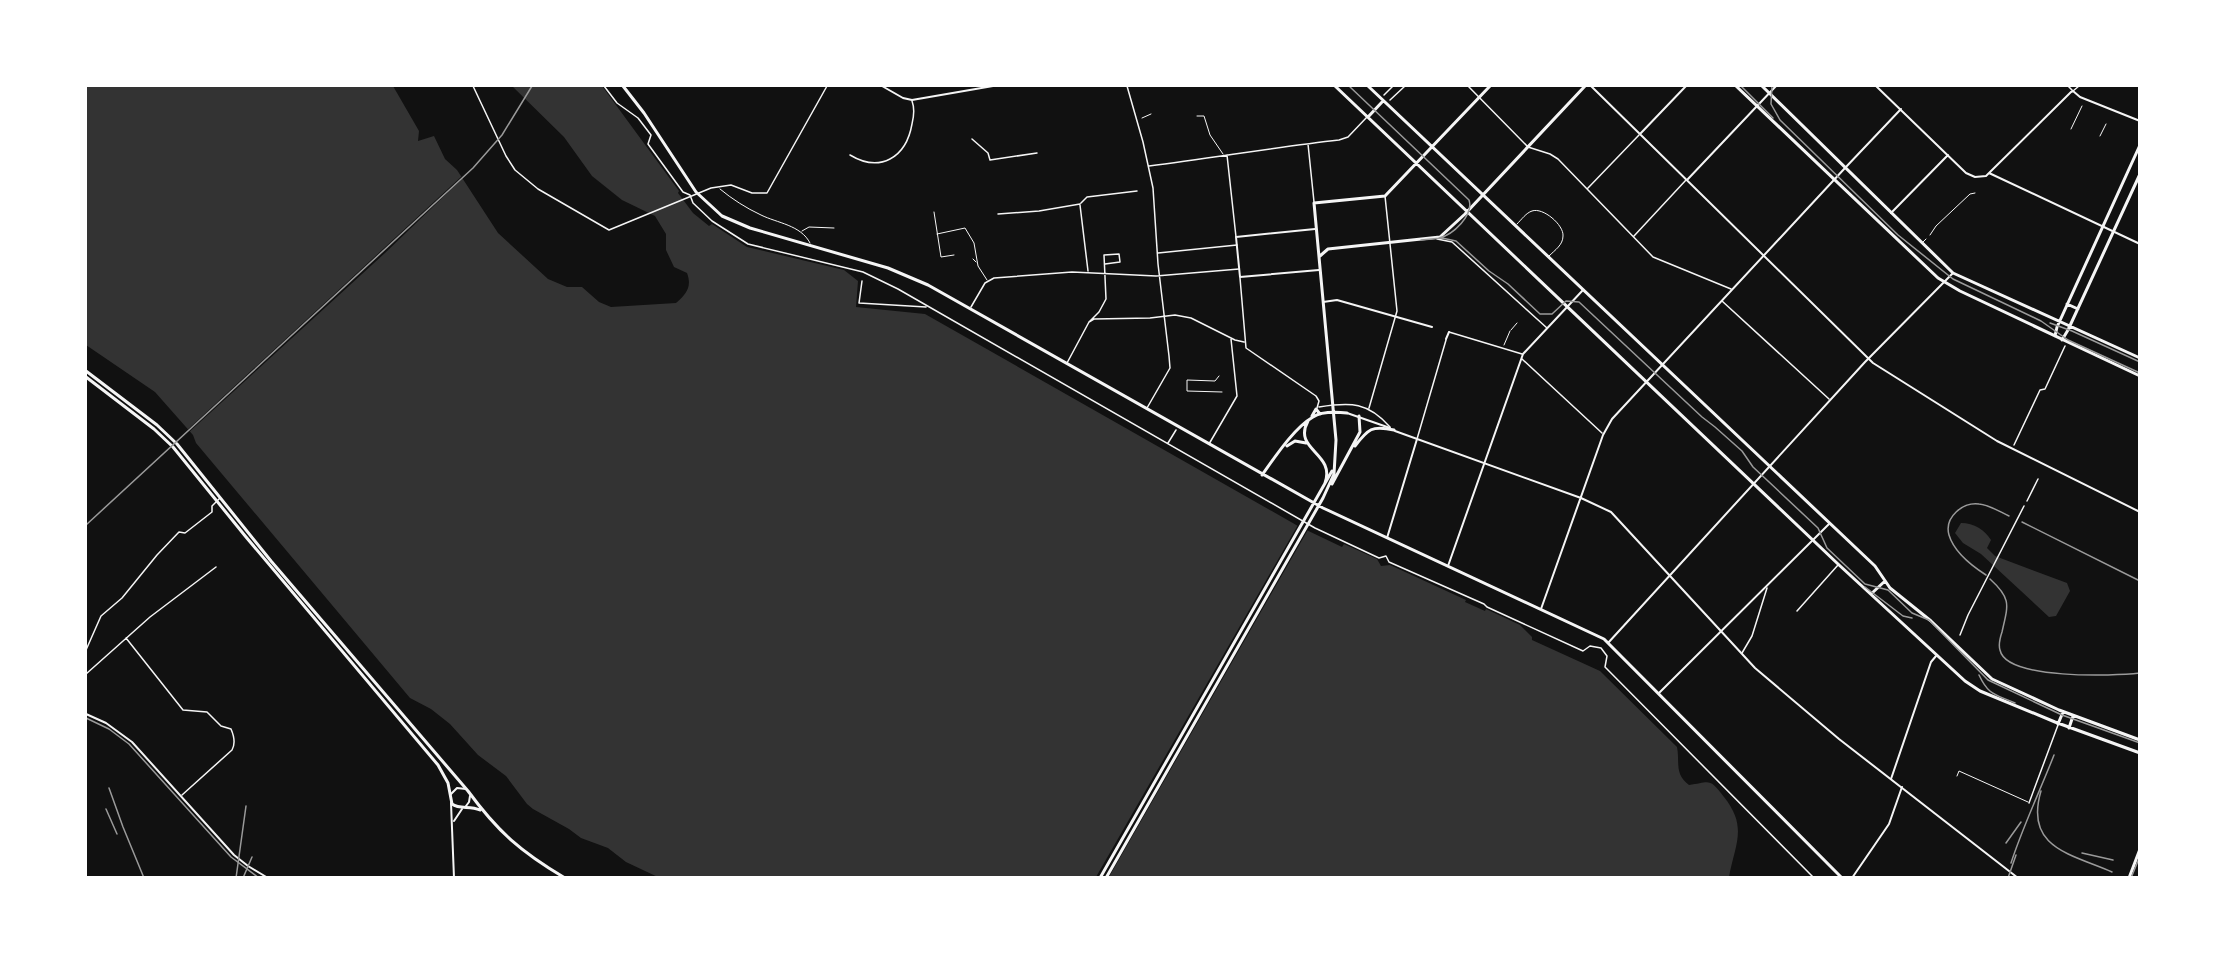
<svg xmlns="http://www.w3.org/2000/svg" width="2225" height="963" font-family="Montserrat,sans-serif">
	<rect width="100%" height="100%" fill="#111"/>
	<!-- water -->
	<path fill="#333" d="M 86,86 L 393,86 L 419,131 L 418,141 L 434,136 L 445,159 L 457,170 L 498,233 L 548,279 L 567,287 L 582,287 L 599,302 L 611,307 L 676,303 C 687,294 692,286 687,273 L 674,267 L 666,250 L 666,234 L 655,216 L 622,200 L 592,176 L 564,137 L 512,86 L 602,86 L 679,191 L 678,193 L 693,213 L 709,226 L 712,224 L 747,247 L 844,270 L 858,281 L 856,307 L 925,314 L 1298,526 L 1342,547 L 1344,544 L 1377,559 L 1381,566 L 1390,565 L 1466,600 L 1465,602 L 1485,611 L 1486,609 L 1520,625 L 1532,637 L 1532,640 L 1600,671 L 1677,747 C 1680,762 1674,774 1689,785 C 1710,782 1709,777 1724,797 C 1748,827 1735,844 1729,877 L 660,878 L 626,862 L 608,848 L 581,838 L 569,829 L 533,809 L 527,804 L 506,776 L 478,755 L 450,724 L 431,709 L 410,698 L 196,443 L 193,435 L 155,392 L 86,345 Z
		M 1961,523 C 1974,523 1985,530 1991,540 L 1987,548 L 1995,556 L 2067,583 L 2070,591 L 2056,616 L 2049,617 L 1981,554 L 1963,543 L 1955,533 Z"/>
	<!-- pier -->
	<path fill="#111" d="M 463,175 L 464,177 L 385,253 L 187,434 L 185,432 Z
		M 1299,523 L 1309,528 L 1109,877 L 1096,877 Z"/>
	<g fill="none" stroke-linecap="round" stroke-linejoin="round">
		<!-- service -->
		<path stroke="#f5f5f5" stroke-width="1" d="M 1197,116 L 1204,116 L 1210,135 L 1223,154
			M 1142,118 L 1151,114
			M 2071,129 L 2082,106
			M 2100,136 L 2106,124
			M 720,189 C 732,199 746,208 761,215 C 777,223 801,225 810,243
			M 934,212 L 941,257 L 954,255
			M 1517,224 C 1522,219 1526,213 1532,211 C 1543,207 1564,225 1563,236 C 1563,245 1555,250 1549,256
			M 802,231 L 809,227 L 834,228
			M 937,234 L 965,228 L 974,243 L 978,266 L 987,280
			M 1930,235 L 1936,226 L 1970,194 L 1975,193
			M 1923,242 L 1926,239
			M 973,259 L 976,262
			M 1511,330 L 1517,323
			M 1504,345 L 1510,331
			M 1219,376 L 1215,381 L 1187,380 L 1187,391 L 1222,392
			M 1957,776 L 1959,771 L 2028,802"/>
		<!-- pedestrian -->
		<path stroke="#f5f5f5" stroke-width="1.5" d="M 473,86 L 506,156 L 515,170 L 538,189 L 609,230 L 711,188 L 731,185 L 752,193 L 767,193 L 827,86
			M 604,86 L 617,103 L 638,118 L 651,135 L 648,144 L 683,192 L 690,195 L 693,203 L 712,221 L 748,244 L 863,272 L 898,289 L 1315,528 L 1379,558 L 1386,556 L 1389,562 L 1484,604 L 1487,607 L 1583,651 L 1590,646 L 1601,648 L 1607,656 L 1605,667 L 1814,878
			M 1384,95 L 1393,86
			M 1390,100 L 1405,86
			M 1158,253 L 1237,245
			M 862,281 L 859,303 L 926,307
			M 1522,359 L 1602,433
			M 1168,443 L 1176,430
			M 2014,445 L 2040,390 L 2045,389 L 2065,346
			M 2027,501 L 2038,479
			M 1960,635 L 1968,615 L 2024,506"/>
		<!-- minor -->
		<path stroke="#f5f5f5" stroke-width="1.5" d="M 1127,86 L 1143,142 L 1153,188 L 1158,264 L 1169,356 L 1170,368 L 1147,408
			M 1468,86 L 1528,147 L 1550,154 L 1558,159 L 1653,257 L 1731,289
			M 2068,86 L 2073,91 L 2079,86
			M 972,139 L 988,153 L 990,160 L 1037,153
			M 1308,144 L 1314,202
			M 850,155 C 880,173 906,158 912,124 C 914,116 915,109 912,101
			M 1227,155 L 1236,237
			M 1149,166 C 1213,158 1276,147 1339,140 L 1348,137 L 1367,117
			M 1588,188 L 1639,135
			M 1081,203 L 1087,197 L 1137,191
			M 1080,205 L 1088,271
			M 998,214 L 1039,211 L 1080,204
			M 1634,236 L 1686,180
			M 1437,239 L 1452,242 L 1547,328
			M 1240,278 L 1246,348 L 1316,396 L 1319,401 L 1317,408
			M 1722,301 L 1829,399
			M 971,307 L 985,283 L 994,278 L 1072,272 L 1156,276 L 1239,269
			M 1089,322 L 1094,319 L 1150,318 L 1175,315 L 1191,318 L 1235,340 L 1244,342
			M 1449,332 L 1522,354
			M 1067,363 L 1089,322 L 1099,312 L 1106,299 L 1104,255 L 1119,254 L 1120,262 L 1105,264
			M 1319,407 C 1351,402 1368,402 1390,427
			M 1369,408 L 1397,311 L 1385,196
			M 1417,439 L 1446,340
			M 1209,444 L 1237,396 L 1231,339
			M 1797,611 L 1838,565
			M 126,638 L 183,710 L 207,712 L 221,726 L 231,729 C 234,736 236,743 232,750 L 182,795
			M 86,650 L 101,616 L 122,598 L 157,555 L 179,532 L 185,533 L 212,512 L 212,506 L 220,498
			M 1742,653 L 1752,636 L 1767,588
			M 86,674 L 150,617 L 216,567
			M 2029,803 L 2058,725"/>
		<!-- tertiary -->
		<path stroke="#f5f5f5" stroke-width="2" d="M 882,86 L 903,98 L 912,100 L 993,86
			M 1591,86 L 1873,363 L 1997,441 L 2140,512
			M 1876,86 L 1966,173 L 1975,177 L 1986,176 L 2071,92 L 2073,91 L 2080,97 L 2140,121
			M 1640,134 L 1686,86
			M 1845,168 L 1901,109
			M 1989,173 L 2140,244
			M 1687,180 L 1776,86
			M 1891,213 L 1948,155
			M 1315,229 L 1236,237 L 1240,277 L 1319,270
			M 1323,302 L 1337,300 L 1432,327
			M 1446,339 L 1449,332
			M 1387,538 L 1417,439
			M 1659,693 L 1829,524
			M 1891,779 L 1931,662 L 1936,656
			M 1852,878 L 1889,824 L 1902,787"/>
		<!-- secondary -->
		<path stroke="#f5f5f5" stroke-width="2" d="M 1347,413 L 1390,428
			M 1395,431 L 1581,498 L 1611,512 L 1755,668 L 1839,739 L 2018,878
			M 1448,566 L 1523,354 L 1583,290
			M 1541,609 L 1603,435 L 1612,419 L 1845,168
			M 1608,643 L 1865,362 L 1953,273
			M 86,714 L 106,723 L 132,742 L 234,855 L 248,866 L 268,878
			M 451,794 L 457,788 L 466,789
			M 451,803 L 454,878
			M 466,806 L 469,802 L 470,796
			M 454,821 L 462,809"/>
		<!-- primary -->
		<path stroke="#f5f5f5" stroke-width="3" d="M 623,86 L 644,113 L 696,192 L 722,216 L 750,228 L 888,268 L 928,285 L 1323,508 L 1604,639 L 1842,878
			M 1335,86 L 1838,564 L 1965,681 L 1980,691 L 2055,722 L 2140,753
			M 1368,86 L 1875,566 L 1890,588 L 1931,621 L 1992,679 L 2059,710 L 2140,740
			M 1736,86 L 1938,278 L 1960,291 L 2140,376
			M 1762,86 L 1953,273 L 2140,358
			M 1368,117 L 1383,101
			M 1320,256 L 1328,249 L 1440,237 L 1465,214 L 1585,86
			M 2067,304 L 2078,309
			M 2055,336 L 2057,327 L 2140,145
			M 2062,340 L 2068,330 L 2140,174
			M 86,371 L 157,425 L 177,444 L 271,561 L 468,791 C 498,832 521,852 565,878
			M 86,377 L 154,429 L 173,447 L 246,537 L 438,765 L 448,783 L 452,804 C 460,810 470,805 480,810
			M 1312,416 L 1316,409 L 1320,414
			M 1308,421 C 1292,450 1336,453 1325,483
			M 1287,446 L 1295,441 L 1306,443
			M 1355,446 C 1368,429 1372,425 1394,430
			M 1262,475 C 1275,457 1294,428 1313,417 C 1322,411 1337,412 1347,413
			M 1332,484 L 1360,432 L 1359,416
			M 1871,594 L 1885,581
			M 2058,724 L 2063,712
			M 2069,728 L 2073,716
			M 1100,878 L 1332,471
			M 1106,878 L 1323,498 L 1334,474 L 1336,440 L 1314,203 L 1385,196 L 1490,86
			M 2129,878 L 2140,849"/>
		<!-- tram -->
		<path stroke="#9a9a9a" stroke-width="1.5" d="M 1349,86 L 1469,200 C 1474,215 1453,235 1439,238
			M 1741,86 L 1773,118
			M 1772,86 L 1771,104 L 1780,120 L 1898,235 L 1953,279 L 2041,321 L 2068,340 L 2140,373
			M 1421,240 L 1442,238 L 1456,241 L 1489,271 L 1508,284 L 1540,314 L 1552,314 L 1566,301 L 1579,302 L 1702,417 L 1715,427 L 1742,451 L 1753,467 L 1818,528 L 1827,548 L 1865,584 L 1888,590 L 1912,613 L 1929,620 L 1988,680 L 2062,715 L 2140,743
			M 2050,323 L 2072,331 L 2140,362
			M 1865,587 L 1903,616 L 1912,618
			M 1979,675 C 1989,696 1995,694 2015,703
			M 86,718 L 109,729 L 129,744 L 231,857 L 259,878
			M 2131,878 L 2140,856"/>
		<!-- rail -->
		<path stroke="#9a9a9a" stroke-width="1.5" d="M 2022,522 L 2140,581
			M 86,525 L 473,168 L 502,135 L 532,86
			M 1986,575 C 1972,566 1954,552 1949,535 C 1944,517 1963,502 1979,504 C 1990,505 2000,512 2009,516
			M 1990,579 C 2012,599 2008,605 2002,632 C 2000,638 1998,644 2000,650 C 2006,680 2114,676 2140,673
			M 109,788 L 123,827 L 144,878
			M 2041,791 C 2024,848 2071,854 2112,872
			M 106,809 L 117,834
			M 2006,843 L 2021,822
			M 2082,853 L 2113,860
			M 2011,863 C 2023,826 2040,791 2054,755
			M 236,878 L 246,806
			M 243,878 L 252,857
			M 2008,878 L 2016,855"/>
	</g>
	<!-- border -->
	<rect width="2225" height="963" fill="none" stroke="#ffffff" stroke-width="174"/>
</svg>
